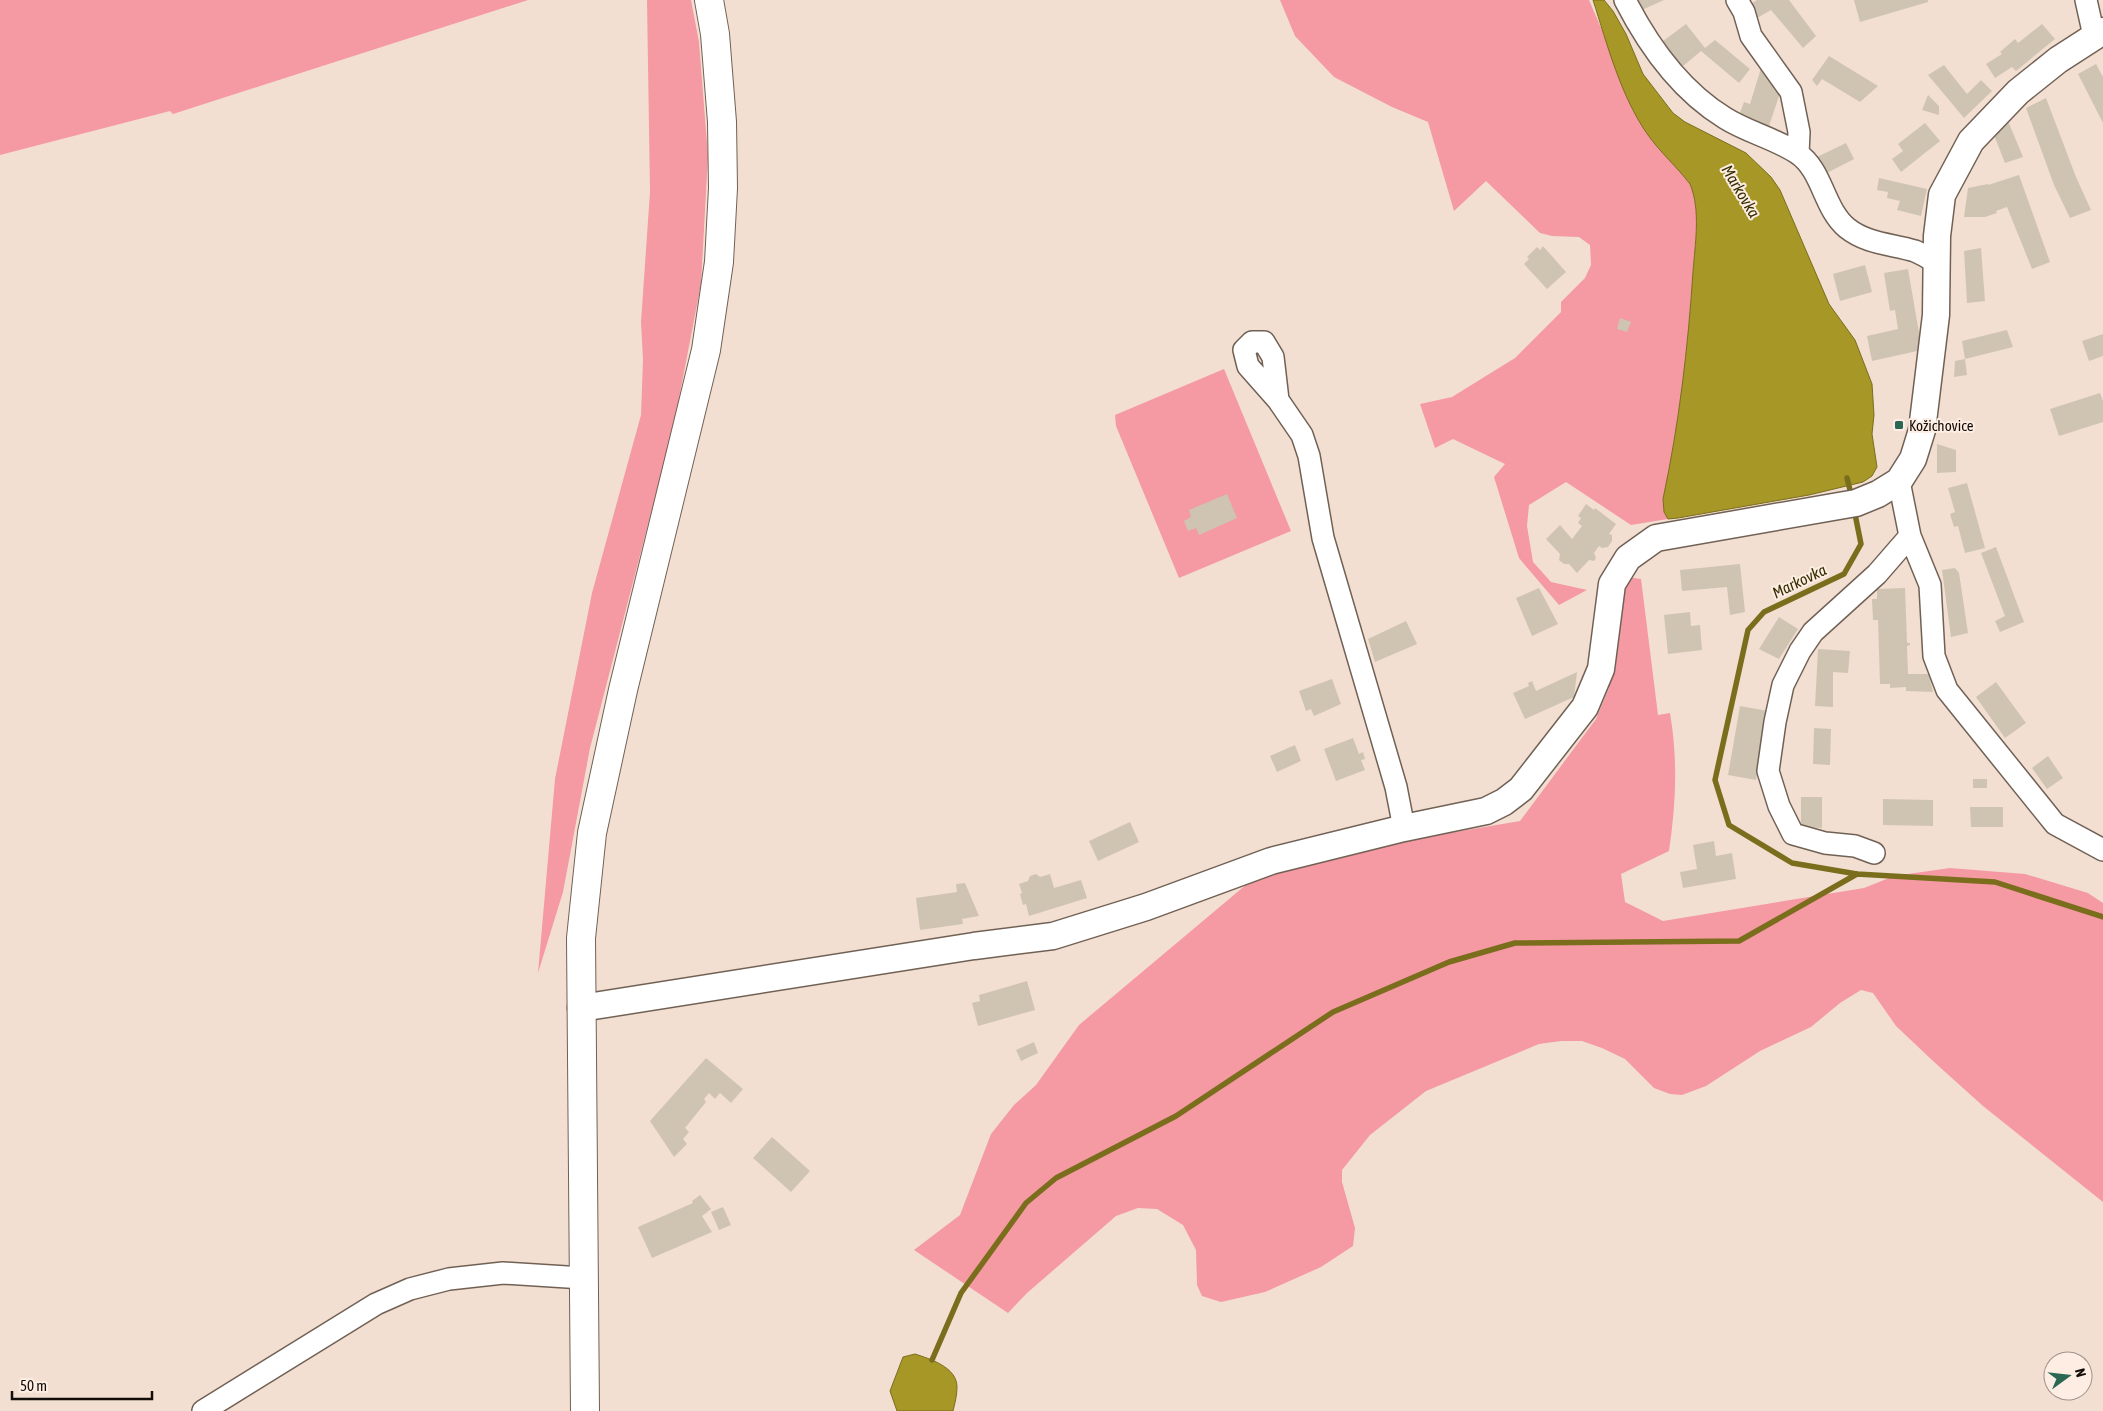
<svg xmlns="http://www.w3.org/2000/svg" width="2103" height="1411" font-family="'Asap Condensed',sans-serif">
	<rect width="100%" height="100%" fill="#f2dfd2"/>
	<!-- green -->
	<path fill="#f599a3" d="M 0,0 L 528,0 L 173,114 L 170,111 L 0,155 Z
		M 647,0 L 691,0 L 699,42 L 708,156 L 701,284 L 674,424 L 590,748 L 563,892 L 538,973 L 555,779 L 592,593 L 641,415 L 643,360 L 641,322 L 650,192 Z
		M 1280,0 L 1589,0 L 1602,30 L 1633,111 L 1690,184 C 1701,210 1695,244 1693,272 C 1688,349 1679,424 1663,499 L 1664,512 L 1668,519 L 1631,525 L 1566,482 L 1529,505 L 1527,526 L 1533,562 L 1551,582 L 1587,590 L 1559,605 L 1519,558 L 1494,477 L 1505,464 L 1453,439 L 1435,448 L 1420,404 L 1452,397 L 1515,358 L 1561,312 L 1561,302 L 1585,278 L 1591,265 L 1590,245 L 1579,237 L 1552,236 L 1540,233 L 1486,181 L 1454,211 L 1428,122 L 1392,107 L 1334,77 L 1295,36 Z
		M 1224,369 L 1291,531 L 1179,578 L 1116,426 L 1115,415 Z
		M 1620,576 L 1641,579 L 1658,715 L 1670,713 C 1678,760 1676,804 1669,851 L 1621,874 L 1625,902 L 1663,921 L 1864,888 L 1894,876 L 1950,868 L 2025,874 L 2088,893 L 2103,903 L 2103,1202 L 1983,1106 L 1933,1061 L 1896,1026 L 1873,993 L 1861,990 L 1840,1003 L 1811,1027 L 1760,1051 L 1706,1086 L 1682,1095 L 1670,1094 L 1654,1088 L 1625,1059 L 1602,1048 L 1582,1041 L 1561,1041 L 1539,1044 L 1426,1091 L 1370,1135 L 1342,1170 L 1342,1182 L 1355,1228 L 1353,1246 L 1321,1267 L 1265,1292 L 1221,1302 L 1202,1296 L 1197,1285 L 1196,1250 L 1183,1225 L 1157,1209 L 1138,1208 L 1116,1216 L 1027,1293 L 1008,1313 L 914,1250 L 960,1215 L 991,1134 L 1014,1105 L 1036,1085 L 1079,1025 L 1272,863 L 1520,821 L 1596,719 L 1609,688 Z"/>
	<!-- water -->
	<path fill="#a69726" stroke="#7a6e1d" d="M 1593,0 L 1604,0 L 1613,11 L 1626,34 L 1643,74 L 1673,113 L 1685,122 L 1746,153 L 1771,177 L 1780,190 L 1829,304 L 1855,340 L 1872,384 L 1874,415 L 1872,434 L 1877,467 L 1872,476 L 1863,482 L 1809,495 L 1678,518 L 1668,519 L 1664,512 L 1663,499 C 1679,424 1688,348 1693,272 C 1695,244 1701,210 1690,184 C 1677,167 1660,152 1648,135 C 1621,97 1607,44 1593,0 Z
		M 915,1354 C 930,1359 957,1367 957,1387 C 957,1395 955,1403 953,1411 L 897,1411 L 890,1391 L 903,1357 Z"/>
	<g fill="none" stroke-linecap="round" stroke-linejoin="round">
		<!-- stream -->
		<path stroke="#7a6e1d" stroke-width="5.5" d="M 1847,478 L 1852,498
			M 1854,509 L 1861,544 L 1844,574 L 1764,612 L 1748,630 L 1715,780 L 1729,825 L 1792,863 L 1857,874 L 1995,882 L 2103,917
			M 932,1360 L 961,1293 L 1026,1203 L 1056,1178 L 1176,1116 L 1333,1012 L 1449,962 L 1515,943 L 1739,941 L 1857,874"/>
	</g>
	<!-- building -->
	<path fill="#cfc4b2" d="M 1637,0 L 1664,0 L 1642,10 Z
		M 1757,0 L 1789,0 L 1816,36 L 1803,48 L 1771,10 L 1757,18 L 1749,5 Z
		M 1854,0 L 1928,0 L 1928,2 L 1860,22 Z
		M 1686,24 L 1705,48 L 1715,40 L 1750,69 L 1739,83 L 1701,51 L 1682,67 L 1663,41 Z
		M 2042,24 L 2055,39 L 2016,71 L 2012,67 L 1995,78 L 1986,64 L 2002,54 L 2000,52 L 2015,39 L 2018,43 Z
		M 1829,56 L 1878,86 L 1860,102 L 1822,79 L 1817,86 L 1812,80 Z
		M 2096,64 L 2103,77 L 2103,123 L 2078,74 Z
		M 1762,65 L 1781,90 L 1769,126 L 1739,116 L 1744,102 L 1750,104 Z
		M 1944,65 L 1967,94 L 1981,80 L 1992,91 L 1964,118 L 1928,75 Z
		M 1928,95 L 1939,106 L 1939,115 L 1922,110 Z
		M 2046,98 L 2076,177 L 2091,210 L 2070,218 L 2054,185 L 2026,108 Z
		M 2008,121 L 2023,157 L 2005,163 L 1994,135 Z
		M 1925,123 L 1940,141 L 1901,172 L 1892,159 L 1903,151 L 1898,144 Z
		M 1846,143 L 1854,159 L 1825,174 L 1817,157 Z
		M 2019,175 L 2050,262 L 2032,269 L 2007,207 L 1996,211 L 1997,213 L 1985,217 L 1964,217 L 1968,188 L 1988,184 L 1988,185 Z
		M 1879,178 L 1927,189 L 1921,216 L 1897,210 L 1900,201 L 1887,198 L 1888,192 L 1877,190 Z
		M 1543,246 L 1566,272 L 1547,289 L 1524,264 L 1529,259 L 1527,257 L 1537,247 L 1540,250 Z
		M 1981,248 L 1985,301 L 1967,303 L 1964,251 Z
		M 1865,265 L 1872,292 L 1840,301 L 1833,274 Z
		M 1908,269 L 1922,350 L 1872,361 L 1867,336 L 1898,329 L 1895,310 L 1890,311 L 1884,273 Z
		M 1620,318 L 1631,322 L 1627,332 L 1617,329 Z
		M 2007,330 L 2013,347 L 1965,359 L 1967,375 L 1954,377 L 1955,361 L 1965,359 L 1962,341 Z
		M 2103,334 L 2103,356 L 2089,361 L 2082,341 Z
		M 2100,393 L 2103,401 L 2103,422 L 2059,436 L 2050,409 Z
		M 1937,444 L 1956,450 L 1956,472 L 1937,473 Z
		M 1967,483 L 1985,548 L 1965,553 L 1958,526 L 1954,527 L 1950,514 L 1955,512 L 1948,488 Z
		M 1227,494 L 1237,518 L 1199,535 L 1196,528 L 1188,531 L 1184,521 L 1191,517 L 1189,510 Z
		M 1586,504 L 1594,510 L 1595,508 L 1616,524 L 1609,534 L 1612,535 L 1612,541 L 1608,547 L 1602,548 L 1599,546 L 1594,553 L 1596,558 L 1594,561 L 1589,560 L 1577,573 L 1569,564 L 1564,564 L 1559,560 L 1560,554 L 1546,539 L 1560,525 L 1572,539 L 1582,526 L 1578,523 L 1581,518 L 1578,516 Z
		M 1996,547 L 2024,622 L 2000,632 L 1995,621 L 2005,616 L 1981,553 Z
		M 1740,564 L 1745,612 L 1730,615 L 1727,587 L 1682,591 L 1680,570 Z
		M 1955,568 L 1959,573 L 1968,633 L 1951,637 L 1942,570 Z
		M 1539,588 L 1558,624 L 1532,636 L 1516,598 Z
		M 1905,588 L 1907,643 L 1910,643 L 1910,645 L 1907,646 L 1908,674 L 1929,674 L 1933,692 L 1906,691 L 1906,687 L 1890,688 L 1890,684 L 1880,684 L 1878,620 L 1873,620 L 1872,599 L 1877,599 L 1877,589 Z
		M 1690,612 L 1691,626 L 1700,625 L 1702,650 L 1668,654 L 1664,615 Z
		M 1779,617 L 1798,629 L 1779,659 L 1759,649 Z
		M 1406,621 L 1417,644 L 1375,662 L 1368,639 Z
		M 1818,649 L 1850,651 L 1848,673 L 1833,672 L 1833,707 L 1815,706 Z
		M 1577,672 L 1574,697 L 1525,719 L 1513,693 L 1529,686 L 1528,683 L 1532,681 L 1536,691 Z
		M 1332,679 L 1341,704 L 1314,716 L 1311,709 L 1306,711 L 1299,691 Z
		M 1996,682 L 2026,723 L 2005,738 L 1976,697 Z
		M 1740,706 L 1768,711 L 1756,780 L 1728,775 Z
		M 1814,728 L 1831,729 L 1830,765 L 1813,764 Z
		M 1353,738 L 1359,754 L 1363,752 L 1365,759 L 1361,760 L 1365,770 L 1336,781 L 1324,749 Z
		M 1295,745 L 1301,761 L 1277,772 L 1270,756 Z
		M 2048,756 L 2063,778 L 2047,789 L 2032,768 Z
		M 1973,779 L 1987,779 L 1987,788 L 1973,788 Z
		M 1801,797 L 1822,797 L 1822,828 L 1801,827 Z
		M 1883,799 L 1933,800 L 1933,826 L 1883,825 Z
		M 1970,807 L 2003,807 L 2003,827 L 1971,827 Z
		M 1130,822 L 1139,842 L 1098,861 L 1089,841 Z
		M 1714,841 L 1716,856 L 1732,853 L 1736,879 L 1683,888 L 1680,872 L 1697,869 L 1693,845 Z
		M 1036,874 L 1040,877 L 1050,874 L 1054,888 L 1081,880 L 1087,898 L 1029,916 L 1026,904 L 1023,905 L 1020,894 L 1022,893 L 1019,884 L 1028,881 L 1030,876 Z
		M 965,883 L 979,916 L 962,919 L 963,924 L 920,930 L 916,898 L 957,892 L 956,884 Z
		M 1027,981 L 1035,1010 L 978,1026 L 972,1003 L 980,1001 L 979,995 Z
		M 1034,1042 L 1038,1053 L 1021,1061 L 1016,1050 Z
		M 706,1058 L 743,1089 L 731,1103 L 720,1093 L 715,1099 L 709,1093 L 704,1099 L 706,1102 L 685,1128 L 689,1132 L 683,1139 L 687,1144 L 674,1157 L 650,1121 Z
		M 772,1137 L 810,1171 L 791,1192 L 753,1158 Z
		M 700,1195 L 711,1209 L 702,1216 L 712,1232 L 652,1258 L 638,1227 L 693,1203 L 692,1201 Z
		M 723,1207 L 731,1225 L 719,1230 L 711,1212 Z"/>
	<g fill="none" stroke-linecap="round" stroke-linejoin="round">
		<!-- minor casing -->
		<g stroke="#716155" stroke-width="24">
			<path id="minor" d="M 1625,0 C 1648,45 1681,91 1725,118 C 1747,132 1774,138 1797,153 C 1823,170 1823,208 1847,228 C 1867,244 1892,244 1915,251 C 1922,254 1929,258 1935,262
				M 1737,0 L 1744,12 L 1751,36 L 1791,92 L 1799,132 L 1798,154
				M 2086,0 L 2094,36
				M 1278,400 L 1273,357 L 1264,342 L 1252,342 L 1244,350 L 1248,366 L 1278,400 L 1302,435 L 1309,456 L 1323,538 L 1396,787 L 1404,828
				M 1899,481 L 1910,536 L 1930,585 L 1934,656 L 1947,690 L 2055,824 L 2103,850
				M 1874,853 L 1855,846 L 1825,843 L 1793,834 L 1779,806 L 1768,771 L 1775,722 L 1783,685 L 1800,651 L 1813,632 L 1877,574 L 1910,536
				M 203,1411 L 376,1304 L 410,1289 L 449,1279 L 503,1273 L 583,1278"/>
		</g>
		<!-- tertiary casing -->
		<g stroke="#716155" stroke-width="29">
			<path id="tertiary" d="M 581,1008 L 974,946 L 1053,936 L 1146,907 L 1271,861 L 1404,828 L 1486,811 L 1504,802 L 1521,789 L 1585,707 L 1601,669 L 1612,584 L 1628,558 L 1656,538 L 1856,503 L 1878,494 L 1899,481 L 1913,459 L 1922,430 L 1936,315 L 1937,236 L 1942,195 L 1971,141 L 2018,92 L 2058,60 L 2103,31"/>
		</g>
		<!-- secondary casing -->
		<g stroke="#716155" stroke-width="30">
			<path id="secondary" d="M 585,1411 L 581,938 L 592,833 L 623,690 L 706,350 L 719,262 L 723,188 L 722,122 L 715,34 L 709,0"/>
		</g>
		<!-- minor -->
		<use href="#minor" stroke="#fff" stroke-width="21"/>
		<!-- tertiary -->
		<use href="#tertiary" stroke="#fff" stroke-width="26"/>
		<!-- secondary -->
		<use href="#secondary" stroke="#fff" stroke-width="28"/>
	</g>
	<!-- markers -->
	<rect fill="#2b6854" stroke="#fdede3" stroke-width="2" x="1894" y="420" width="10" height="10" rx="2.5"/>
	<g text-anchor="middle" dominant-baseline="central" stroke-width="4" stroke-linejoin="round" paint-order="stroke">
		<!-- poi labels -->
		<g font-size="15" fill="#130d09" stroke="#fdede3" text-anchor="start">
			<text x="1909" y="425">Kožichovice</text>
		</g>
		<!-- water labels -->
		<g font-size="16" font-style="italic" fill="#342e00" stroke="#fdede3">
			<text transform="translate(1741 191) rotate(59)">Markovka</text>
			<text transform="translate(1799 581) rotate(-26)">Markovka</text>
		</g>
	</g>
	<!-- north arrow -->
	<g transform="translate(2068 1376) rotate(75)"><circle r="24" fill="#fdede3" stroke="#9f938c"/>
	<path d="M0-4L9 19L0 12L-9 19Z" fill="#2b6854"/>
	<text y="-8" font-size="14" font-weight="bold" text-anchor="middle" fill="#130d09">N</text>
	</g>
	<!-- scale -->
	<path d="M12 1391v8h140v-8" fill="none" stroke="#130d09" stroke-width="2.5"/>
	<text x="20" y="1391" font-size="15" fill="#130d09" stroke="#fdede3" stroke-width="4" paint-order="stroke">50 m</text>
</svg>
